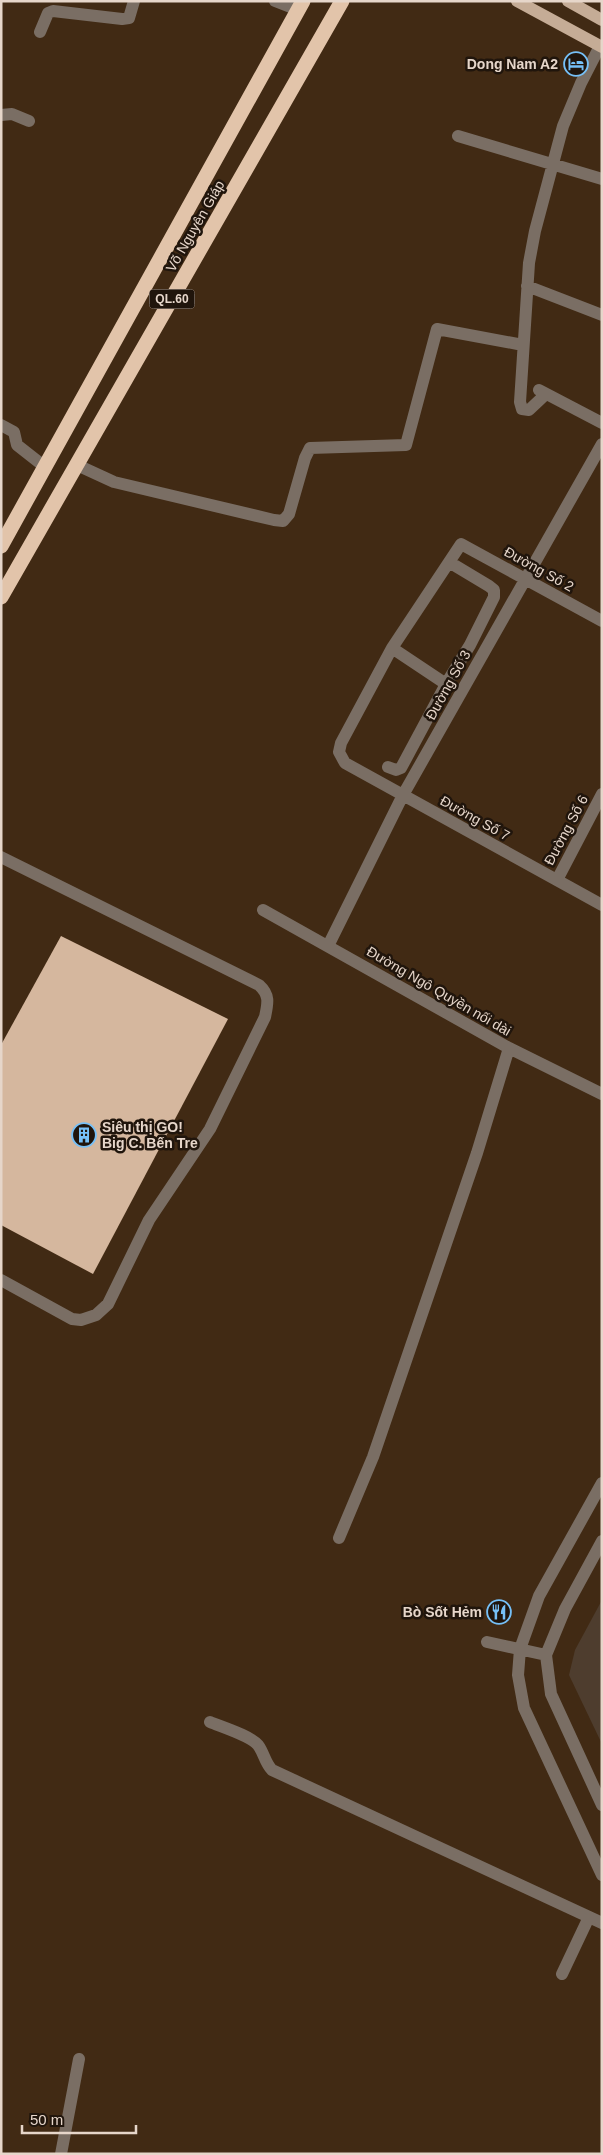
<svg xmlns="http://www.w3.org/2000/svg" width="603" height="2155" font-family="Arial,sans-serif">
	<rect width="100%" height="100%" fill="#412a14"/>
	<!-- pitch -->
	<path fill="#4e3d2e" d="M 602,1600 L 602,1744 L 569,1675 L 575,1650 Z"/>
	<!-- building -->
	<path fill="#d5b79e" d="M 61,936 L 228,1019 L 93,1274 L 1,1225 L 1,1045 Z"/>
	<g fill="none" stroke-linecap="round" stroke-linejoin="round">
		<!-- minor -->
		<path stroke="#7a6e64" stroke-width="12" d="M 275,1 L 298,10
			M 40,32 L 48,13 L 53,11 L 122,19 L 129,18 L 134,1
			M 1,115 L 12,114 L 29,121
			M 458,136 L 602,179
			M 527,286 L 602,315
			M 539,390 L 602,423
			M 546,394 L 529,410 L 522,409 L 520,402 L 529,263 L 535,231 L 563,126 L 581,83 L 600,46
			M 1,425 L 14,432 L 17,445 L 45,467
			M 77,465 L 114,482 L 274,520 L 283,521 L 289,514 L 305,458 L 310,448 L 406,445 L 437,329 L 523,345
			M 602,621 L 461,544 L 392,648 L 341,743 L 339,752 L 345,763 L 602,905
			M 392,648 L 446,684 L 470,645 L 494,597 L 494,590 L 489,586 L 449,562
			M 388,767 L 396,770 L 401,768 L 446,684
			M 1,857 L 259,985 C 270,995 268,1003 265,1017 L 210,1129 L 149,1220 L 108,1304 L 96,1315 L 81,1320 L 72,1319 L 1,1280
			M 557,880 L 602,794
			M 263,910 L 509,1048 L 602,1094
			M 328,946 L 403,795 L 602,444
			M 602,1483 L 539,1596 L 520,1649 L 518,1675 L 524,1708 L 602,1875
			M 339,1538 L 373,1457 L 477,1153 L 509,1048
			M 602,1541 L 565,1609 L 546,1655 L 551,1694 L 602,1805
			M 487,1642 L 546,1655
			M 210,1722 C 222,1727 251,1736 258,1745 C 264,1753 265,1763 272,1770 L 602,1923
			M 562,1974 L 589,1917
			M 61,2154 L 79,2059"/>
		<!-- major -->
		<path stroke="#c5ac96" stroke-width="12" d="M 517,1 L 602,47
			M 568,1 L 602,20"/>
		<!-- highway -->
		<path stroke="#e2c4aa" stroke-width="15" d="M 1,546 L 303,1
			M 1,597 L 342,1"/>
	</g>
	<!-- icons -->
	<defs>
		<g id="hotel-ring" transform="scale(1.25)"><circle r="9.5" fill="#20150c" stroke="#76c0f7" stroke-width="1.5"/><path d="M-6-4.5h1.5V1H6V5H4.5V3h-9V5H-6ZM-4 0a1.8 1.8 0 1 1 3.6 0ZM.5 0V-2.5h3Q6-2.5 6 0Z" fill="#76c0f7"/></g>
		<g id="building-ring" transform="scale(1.25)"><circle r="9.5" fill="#20150c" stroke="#76c0f7" stroke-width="1.5"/><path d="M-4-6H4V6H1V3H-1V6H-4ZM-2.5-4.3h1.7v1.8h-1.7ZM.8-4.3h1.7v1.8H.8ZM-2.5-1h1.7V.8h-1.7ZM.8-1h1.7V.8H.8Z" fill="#76c0f7"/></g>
		<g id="restaurant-ring" transform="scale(1.25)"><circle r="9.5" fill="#20150c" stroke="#76c0f7" stroke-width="1.5"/><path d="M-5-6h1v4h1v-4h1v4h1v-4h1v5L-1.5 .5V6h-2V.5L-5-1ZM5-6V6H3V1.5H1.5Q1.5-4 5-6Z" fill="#76c0f7"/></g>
	</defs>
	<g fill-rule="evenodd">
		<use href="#hotel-ring" x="576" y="64"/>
		<use href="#building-ring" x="84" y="1135"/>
		<use href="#restaurant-ring" x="499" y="1612"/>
	</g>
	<g text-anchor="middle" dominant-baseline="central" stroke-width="5" stroke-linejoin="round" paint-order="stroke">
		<!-- shield labels -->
		<rect fill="#20150c" stroke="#ab9c91" stroke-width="1" x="149.5" y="289.5" width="45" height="19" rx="4"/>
		<g font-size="12" font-weight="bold" fill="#e6d6ca">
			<text x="172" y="299">QL.60</text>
		</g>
		<!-- poi labels -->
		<g font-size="14" font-weight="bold" fill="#e6d6ca" stroke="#20150c" text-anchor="end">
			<text x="558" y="64">Dong Nam A2</text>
			<text x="102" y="1127" text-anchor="start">Siêu thị GO!<tspan x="102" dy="16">Big C. Bến Tre</tspan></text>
			<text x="482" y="1612">Bò Sốt Hẻm</text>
		</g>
		<!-- street labels -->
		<g font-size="14" fill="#e6d6ca" stroke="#20150c">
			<text transform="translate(195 226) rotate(-60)">Võ Nguyên Giáp</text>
			<text transform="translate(539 569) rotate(29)">Đường Số 2</text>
			<text transform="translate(448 685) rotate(-61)">Đường Số 3</text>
			<text transform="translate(475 818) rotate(29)">Đường Số 7</text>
			<text transform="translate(566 830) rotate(-62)">Đường Số 6</text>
			<text transform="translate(439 991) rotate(30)">Đường Ngô Quyền nối dài</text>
		</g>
	</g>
	<!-- border -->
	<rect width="603" height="2155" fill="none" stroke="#e6d6ca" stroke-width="5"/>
	<!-- scale -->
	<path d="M22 2125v8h114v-8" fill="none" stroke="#e6d6ca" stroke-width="2.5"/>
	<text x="30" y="2125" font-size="15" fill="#e6d6ca" stroke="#20150c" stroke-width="4" paint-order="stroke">50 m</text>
</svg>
